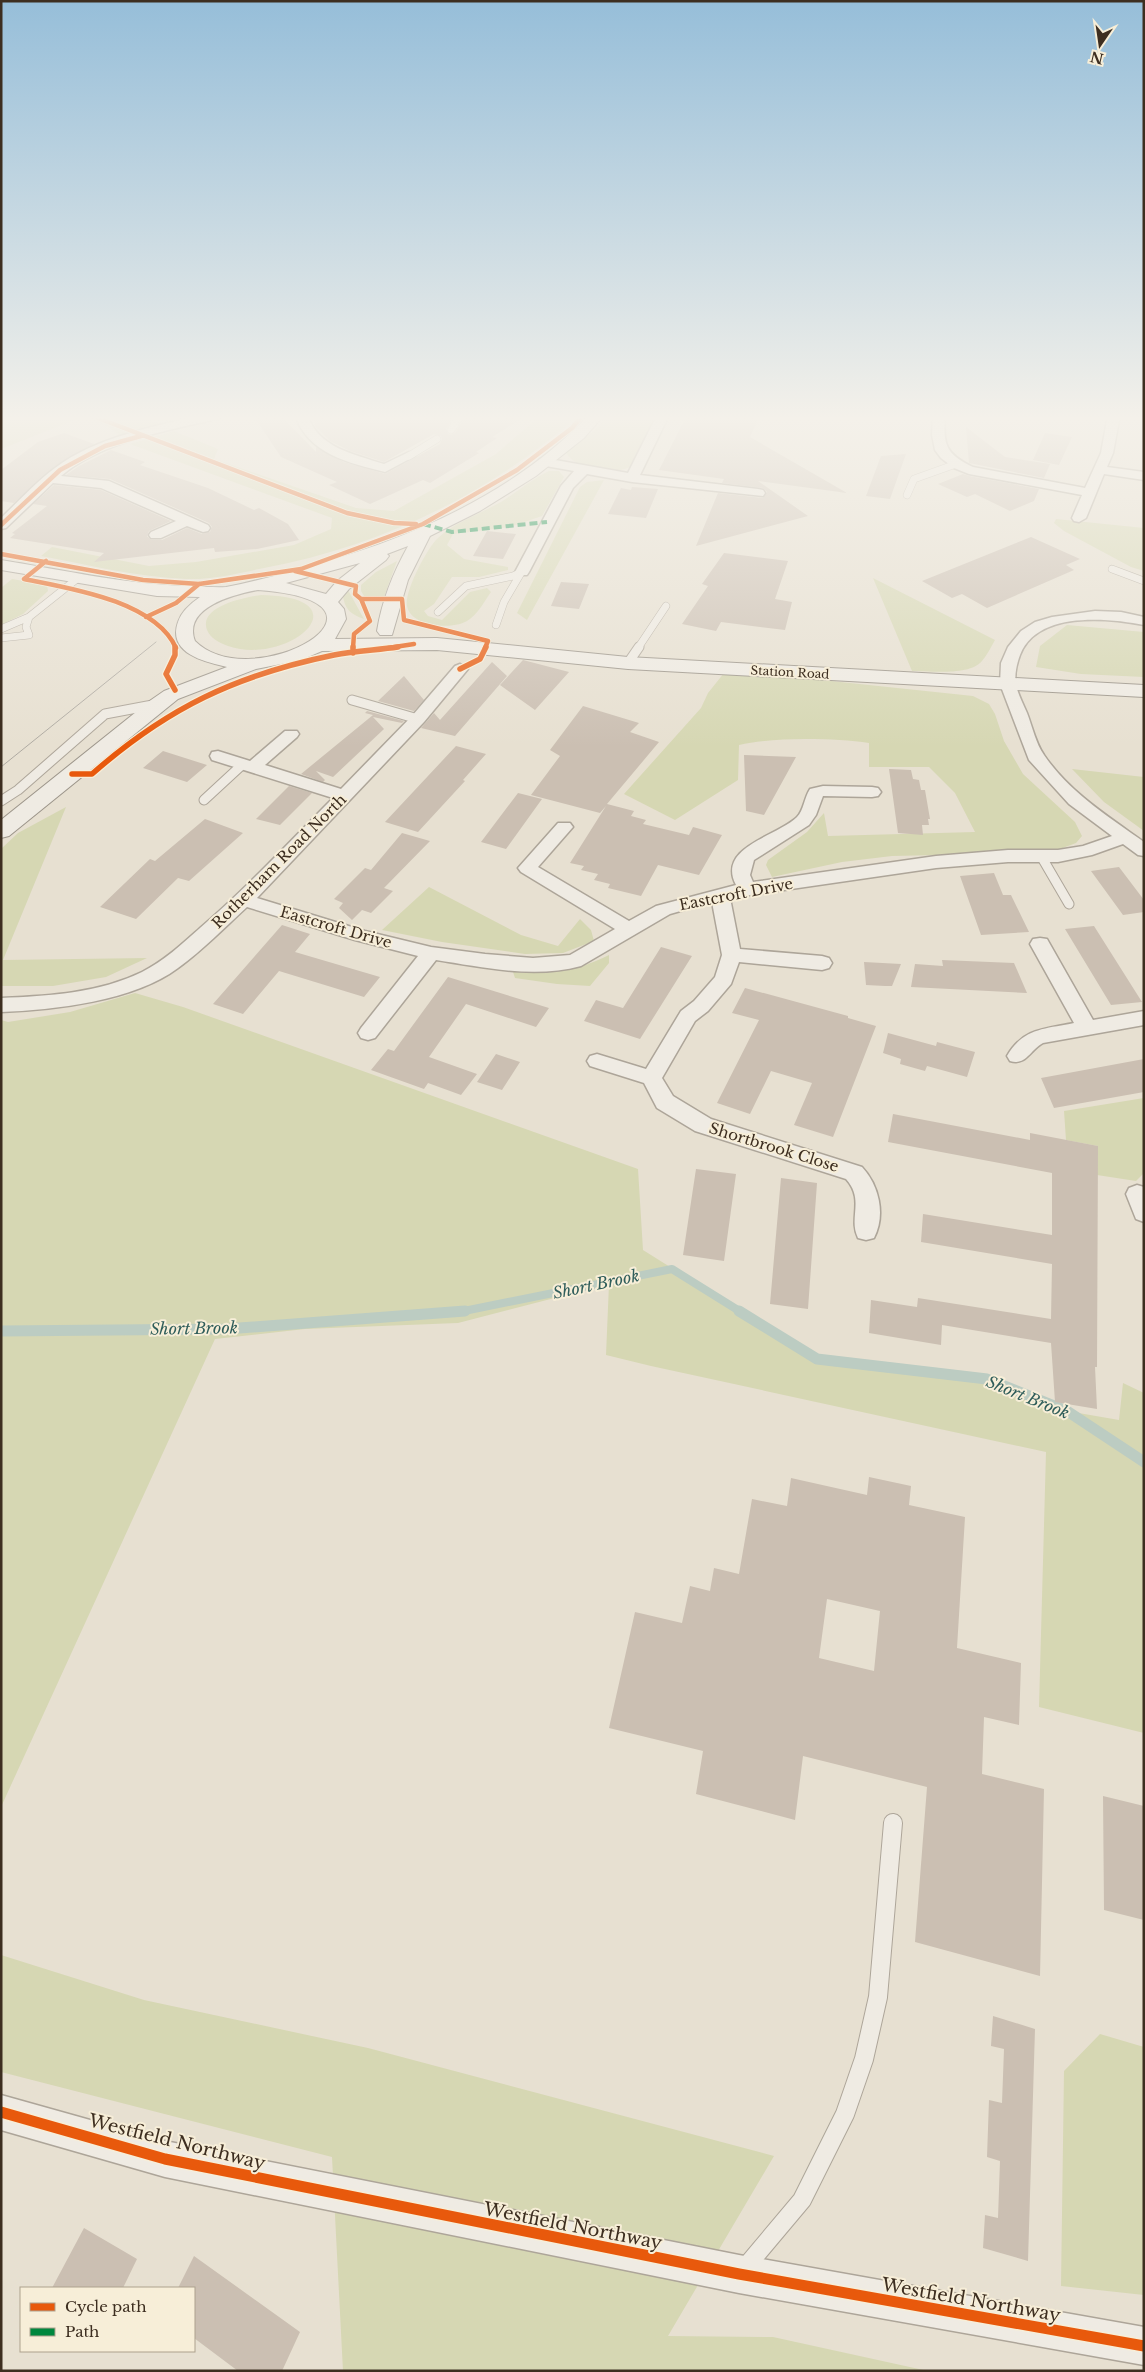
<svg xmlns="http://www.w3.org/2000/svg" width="1145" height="2372" font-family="'Libre Baskerville',serif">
	<rect width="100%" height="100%" fill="#e7e0d1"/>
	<!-- green -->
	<path fill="#d6d7b3" d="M 1,415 L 129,415 L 163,424 L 120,436 L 109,427 L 85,416 L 1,449 Z
		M 541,415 L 579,415 C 490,494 381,546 264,568 C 239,573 212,580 186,579 C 137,577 89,565 41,556 L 52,547 L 149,566 L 196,562 L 294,545 L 331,529 L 332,518 L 130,444 L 174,431 L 218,449 L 214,459 L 356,508 L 394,511 L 496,454 Z
		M 609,415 L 656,415 L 630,467 C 610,476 578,471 566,453 L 595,430 Z
		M 549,471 L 559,471 L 564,477 L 542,516 L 510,527 L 453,534 L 447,545 L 464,559 L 508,567 L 508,570 L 479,577 L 452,577 L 434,604 L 424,611 L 428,616 L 442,620 L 470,592 L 487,588 L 491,592 C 484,602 478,614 467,621 C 452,630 411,627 407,606 C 404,592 427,548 438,538 C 455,522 480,514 501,502 C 517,492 532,479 549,471 Z
		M 604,480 L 527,620 L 517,613 L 580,487 L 587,482 Z
		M 1056,519 L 1144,528 L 1144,571 L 1131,567 L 1064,531 L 1054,523 Z
		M 397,561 L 384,597 L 364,596 L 361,591 L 361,585 L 376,572 Z
		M 873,578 L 995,640 C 991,647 987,655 982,661 C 970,676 930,671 912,671 Z
		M 12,579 L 47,585 L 48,591 L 23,614 L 1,625 L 1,588 Z
		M 348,590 L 364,619 C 351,614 345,610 343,596 Z
		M 261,595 C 367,597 289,667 228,646 C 220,643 211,639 207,630 C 198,606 246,597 261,595 Z
		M 1067,625 L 1144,632 L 1144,677 L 1081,674 L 1036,667 L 1040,646 Z
		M 724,673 L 812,679 L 973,696 L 989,704 L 995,714 L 1004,741 L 1023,774 L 1075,822 L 1082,836 L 1076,843 L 1060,849 L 986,854 L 892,856 L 842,862 L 772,877 L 766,865 L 768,860 L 807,832 L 824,813 L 828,836 L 975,832 L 955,793 L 929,767 L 869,767 L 869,743 C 833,738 774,737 739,745 L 738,780 L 675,820 L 624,794 L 701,708 L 708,693 Z
		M 1072,769 L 1144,777 L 1144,831 L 1104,802 Z
		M 66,807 L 3,960 L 147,958 L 106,977 L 53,986 L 1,986 L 1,849 L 18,833 Z
		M 429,887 L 521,935 L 558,946 L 580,919 L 591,930 L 594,941 L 563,953 L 525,954 L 442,942 L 382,930 Z
		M 609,955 L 609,963 L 590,986 L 557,984 L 515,978 L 513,972 C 552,974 574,972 609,955 Z
		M 135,993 L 183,1007 L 638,1169 L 643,1250 L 817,1359 L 987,1379 L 1067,1411 L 1119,1420 L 1123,1383 L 1144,1393 L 1144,1733 L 1039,1707 L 1046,1452 L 651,1366 L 606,1355 L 609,1284 L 458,1323 L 305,1329 L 215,1339 L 1,1807 L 1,1020 L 8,1022 L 70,1012 Z
		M 1144,1098 L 1144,1173 L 1136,1181 L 1097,1175 L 1098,1146 L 1066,1140 L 1064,1111 Z
		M 1,1955 L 144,2000 L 368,2048 L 774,2156 L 668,2336 L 773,2337 L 928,2371 L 343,2371 L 332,2157 L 1,2072 Z
		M 1100,2034 L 1144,2047 L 1144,2295 L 1061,2286 L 1064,2071 Z"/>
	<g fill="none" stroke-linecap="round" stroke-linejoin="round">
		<!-- stream-far1 -->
		<path stroke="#bcccc2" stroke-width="8" d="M 459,1312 L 672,1269 L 741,1312"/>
		<!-- stream -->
		<path stroke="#bcccc2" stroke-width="11" d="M 739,1311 L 817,1359 L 987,1379 L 1067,1411 L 1144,1462
			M 1,1331 L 226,1329 L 465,1311"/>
	</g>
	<!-- building -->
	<path fill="#cbbfb2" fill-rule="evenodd" d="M 253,415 L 280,415 L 316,452 L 316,447 L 344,462 L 385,474 L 440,444 L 442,439 L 441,436 L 434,434 L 384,462 L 350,451 L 330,441 L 315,426 L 314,415 L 455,415 L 446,429 L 448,434 L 451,435 L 455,433 L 466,415 L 527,415 L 492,437 L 497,438 L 476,452 L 479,453 L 430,483 L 423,480 L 370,504 L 329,485 L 337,482 L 281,457 Z
		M 687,415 L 760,415 L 750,437 L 847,493 L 758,481 L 808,516 L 696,546 L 718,493 L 763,498 L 767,492 L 763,488 L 722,483 L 724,479 L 659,470 Z
		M 966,427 L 1005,457 L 1050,464 L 1044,478 L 969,463 Z
		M 64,433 L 94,444 L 54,467 L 14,503 L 1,501 L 1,470 L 38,442 Z
		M 1045,433 L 1072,437 L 1059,465 L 1033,460 Z
		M 111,450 L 145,462 L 140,465 L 208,488 L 254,510 L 259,508 L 288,524 L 299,540 L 257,549 L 215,552 L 214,548 L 94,562 L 104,553 L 10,538 L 15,534 L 12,533 L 47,506 L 33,504 L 54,485 L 101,490 L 171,521 L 149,531 L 147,536 L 151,540 L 162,540 L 187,528 L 202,534 L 210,532 L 212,527 L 209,523 L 110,479 L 66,475 L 79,466 Z
		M 906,454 L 890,499 L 866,496 L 881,456 Z
		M 963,474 L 969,476 L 1039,489 L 1034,501 L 1010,511 L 975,494 L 967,497 L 938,484 Z
		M 632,487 L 658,489 L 646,518 L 608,514 L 621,488 L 631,490 Z
		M 487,531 L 516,534 L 503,559 L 473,556 Z
		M 1031,537 L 1080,559 L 1066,565 L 1074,570 L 987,608 L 962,594 L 952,598 L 922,581 Z
		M 724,553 L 788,561 L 775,599 L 792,602 L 785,630 L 721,622 L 716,631 L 682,624 L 708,586 L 702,584 Z
		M 561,582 L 589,584 L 579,609 L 551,606 Z
		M 523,660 L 569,672 L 535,710 L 500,685 Z
		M 492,662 L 507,676 L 455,736 L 421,728 L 434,713 L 440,720 Z
		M 404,676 L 424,700 L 414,711 L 378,701 Z
		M 583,706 L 639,723 L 630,732 L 659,742 L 607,804 L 634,811 L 631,816 L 646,820 L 643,824 L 689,835 L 693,827 L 722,835 L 699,875 L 658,865 L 641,896 L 608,888 L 610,884 L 594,880 L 598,874 L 581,870 L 584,866 L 570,863 L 606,806 L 600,813 L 531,795 L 560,756 L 550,750 Z
		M 367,711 L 404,721 L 402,723 L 373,717 L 384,729 L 333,777 L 316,771 L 325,780 L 323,782 L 301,774 L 373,715 L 365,713 Z
		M 456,746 L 486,754 L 463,780 L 465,781 L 418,832 L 385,822 Z
		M 163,751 L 207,765 L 187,782 L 143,768 Z
		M 744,755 L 796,757 L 764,815 L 746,811 Z
		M 889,769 L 911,770 L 913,779 L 919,780 L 921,790 L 925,790 L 930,819 L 928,819 L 929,825 L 922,825 L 923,835 L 898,833 Z
		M 289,786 L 312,793 L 280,825 L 256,819 Z
		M 518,793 L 542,799 L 506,849 L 481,842 Z
		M 205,819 L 243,833 L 189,881 L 178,878 L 136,919 L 100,907 L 150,859 L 155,861 Z
		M 402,833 L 430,841 L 384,888 L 393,891 L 371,913 L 362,910 L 352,920 L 339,908 L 343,903 L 334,899 L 365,868 L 371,870 Z
		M 1119,867 L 1144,900 L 1144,912 L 1123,915 L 1091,871 Z
		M 994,873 L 1003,895 L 1011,895 L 1029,932 L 981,935 L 960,876 Z
		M 282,925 L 310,934 L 295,952 L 380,977 L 364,997 L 279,971 L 243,1014 L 213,1004 Z
		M 1094,926 L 1142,1002 L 1111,1005 L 1065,929 Z
		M 661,947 L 692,956 L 640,1039 L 584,1021 L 596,1000 L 623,1008 Z
		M 942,960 L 1014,963 L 1027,993 L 911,987 L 915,964 L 943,966 Z
		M 864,962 L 901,964 L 892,986 L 885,986 L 866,985 Z
		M 448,977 L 549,1008 L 536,1027 L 466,1004 L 429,1057 L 477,1074 L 461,1095 L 428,1083 L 424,1089 L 371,1070 L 388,1049 L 394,1051 Z
		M 745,988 L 848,1016 L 848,1018 L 876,1026 L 833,1137 L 794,1125 L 812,1083 L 771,1071 L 750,1114 L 717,1103 L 759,1020 L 732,1013 Z
		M 888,1033 L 936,1046 L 937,1042 L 975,1052 L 967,1077 L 927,1066 L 925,1071 L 900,1064 L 901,1059 L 883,1053 Z
		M 496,1054 L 520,1062 L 502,1090 L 477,1082 Z
		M 1144,1059 L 1144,1092 L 1054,1108 L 1041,1078 Z
		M 893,1114 L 1030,1140 L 1030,1133 L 1098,1146 L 1097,1367 L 1095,1367 L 1097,1409 L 1055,1402 L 1051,1343 L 942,1325 L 941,1345 L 869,1333 L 871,1300 L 917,1307 L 918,1298 L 1051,1319 L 1052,1264 L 921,1242 L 923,1214 L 1052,1235 L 1052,1173 L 888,1142 Z
		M 696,1169 L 736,1174 L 724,1261 L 683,1255 Z
		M 781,1178 L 817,1183 L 808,1309 L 770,1304 Z
		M 869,1477 L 911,1486 L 909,1505 L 965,1517 L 957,1648 L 1021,1663 L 1019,1725 L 984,1717 L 982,1774 L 1044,1789 L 1040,1976 L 915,1942 L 927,1787 L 803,1756 L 795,1820 L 696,1794 L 703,1751 L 609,1728 L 635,1612 L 682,1623 L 690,1586 L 710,1591 L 714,1568 L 739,1574 L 752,1499 L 787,1506 L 791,1478 L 867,1495 ZM 827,1599 L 880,1611 L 874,1671 L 819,1658 Z
		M 1103,1796 L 1144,1806 L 1144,1920 L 1104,1910 Z
		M 993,2016 L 1035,2029 L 1028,2261 L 983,2248 L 985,2215 L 998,2218 L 1000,2161 L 987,2157 L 989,2100 L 1002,2103 L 1004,2049 L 991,2046 Z
		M 84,2228 L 137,2259 L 123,2288 L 52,2288 Z
		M 194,2256 L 300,2332 L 282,2371 L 238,2371 L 194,2338 L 194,2288 L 178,2288 Z"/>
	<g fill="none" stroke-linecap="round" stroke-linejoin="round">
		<!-- lane-far2 casing -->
		<g stroke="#ada599" stroke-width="8">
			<path id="lane-far2" d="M 451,430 L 461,415
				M 409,456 L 437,439
				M 907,495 L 914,479 L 956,464
				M 1112,569 L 1144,581
				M 438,612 L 466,586 L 513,576 L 522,572
				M 496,625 L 504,602 L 521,573
				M 1,629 L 29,617 L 78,578
				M 1,638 L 29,635 L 26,627 L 29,617
				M 638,648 L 666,606"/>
		</g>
		<!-- lane-far1 casing -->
		<g stroke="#ada599" stroke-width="11">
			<path id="lane-far1" d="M 628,663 L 639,647
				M 352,700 L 418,719
				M 204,800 L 243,764
				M 1,801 L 18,790 L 105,714 L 158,704
				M 1041,856 L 1069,904"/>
		</g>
		<!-- lane casing -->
		<g stroke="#ada599" stroke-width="20">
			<path id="lane" d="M 744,2269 L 802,2200 L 845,2114 L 864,2059 L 878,1997 L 893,1823"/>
		</g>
		<!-- street casing -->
		<g stroke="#ada599" stroke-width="3">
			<path id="street" d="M 202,415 L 223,415 L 221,418 C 170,430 102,441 61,476 L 109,481 L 208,525 L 210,528 L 208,531 L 203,532 L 187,526 L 161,538 L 151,538 L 149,535 L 151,532 L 176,521 L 101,488 L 53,483 L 6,528 L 1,529 L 1,518 C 19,501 35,483 55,468 C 96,437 153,427 202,415 Z
				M 295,415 L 307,415 C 319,448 353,454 384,464 L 409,452 L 415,456 L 385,472 C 349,463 308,454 295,415 Z
				M 657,415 L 669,415 L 640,475 L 758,489 L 763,490 L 765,493 L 763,496 L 632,482 L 587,474 L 573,488 L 529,572 L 527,575 L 517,575 L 515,572 L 561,486 L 574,471 L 540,465 L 538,462 L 540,459 L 544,458 L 628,473 Z
				M 933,415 L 945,415 C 943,444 945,454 973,467 L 1085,488 L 1101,453 L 1108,415 L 1120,415 L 1113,453 L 1107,467 L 1144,472 L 1144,480 L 1104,474 L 1086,518 L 1079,522 L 1074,521 L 1072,518 L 1082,495 L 969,474 L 954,468 L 941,458 L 935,450 L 932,435 Z
				M 1095,611 L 1121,612 L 1144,617 L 1144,625 C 1107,618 1037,611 1020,655 C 1017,663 1014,675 1016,685 C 1018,694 1023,704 1027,713 C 1032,726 1036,744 1044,755 C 1069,792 1109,817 1144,842 L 1144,856 L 1138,855 L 1123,844 L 1092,855 L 1058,862 L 1008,862 L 936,868 L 730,898 L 740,949 L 822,956 L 829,958 L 832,963 L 829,968 L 822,970 L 739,962 L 731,984 L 708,1011 L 695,1021 L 662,1078 L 673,1096 L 711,1119 L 862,1167 C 879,1185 886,1215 874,1238 L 866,1240 L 858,1238 C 848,1218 865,1200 846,1179 L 695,1131 L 657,1108 L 644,1083 L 590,1066 L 587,1061 L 590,1056 L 597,1054 L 646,1069 L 681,1011 L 694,1001 L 715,977 L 722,955 L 712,902 L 670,914 L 581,966 C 534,979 482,967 436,960 L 375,1038 L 368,1040 L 361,1038 L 358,1033 L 361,1028 L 418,956 L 355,940 L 247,907 C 225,927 203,950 178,968 C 134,1001 54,1010 1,1012 L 1,998 C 48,996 99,993 142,972 C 164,961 182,944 200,928 C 247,888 289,842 333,798 L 212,760 L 210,756 L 212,752 L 218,751 L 250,761 L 285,731 L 297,731 L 299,734 L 297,737 L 265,765 L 341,789 L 412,716 L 455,666 L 460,664 L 468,669 L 424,722 L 257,898 L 365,931 L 431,947 L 485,954 L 533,958 L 570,955 L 615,929 L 521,872 L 518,868 L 558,823 L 570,823 L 573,827 L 538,867 L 629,921 L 656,906 L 736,885 C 716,847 778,836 797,817 C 804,810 804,798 810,789 L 823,786 L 872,787 L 878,788 L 881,792 L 878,796 L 872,797 L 823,796 L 816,815 L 809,825 L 754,860 L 750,875 L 753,882 L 936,856 L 1008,850 L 1058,850 L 1083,846 L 1112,836 L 1069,804 L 1029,760 L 1000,684 L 1001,663 L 1008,647 L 1021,631 L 1035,622 L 1052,617 Z
				M 1040,938 L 1047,939 L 1093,1020 L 1144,1011 L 1144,1025 L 1043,1043 C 1030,1050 1026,1066 1010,1061 L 1007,1056 C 1023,1028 1045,1029 1074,1023 L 1030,944 L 1033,939 Z
				M 1137,1185 L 1144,1187 L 1144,1222 L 1136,1219 L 1126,1194 L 1129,1188 Z
				M 1,2095 L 165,2141 L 739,2255 L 1144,2327 L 1144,2365 L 739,2293 L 165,2177 L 1,2130 Z"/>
		</g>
		<!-- secondary casing -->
		<g stroke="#9c958a" stroke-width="2">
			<path id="secondary" d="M 589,415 L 604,415 L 584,438 L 536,476 L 480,511 L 430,536 L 408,580 L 392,635 L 380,635 L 377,631 C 382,600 393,573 408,546 L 387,554 L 389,556 L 386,560 L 349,589 L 338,602 L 344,609 L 346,619 L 335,639 L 437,638 L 628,657 L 1144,685 L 1144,697 L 628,669 L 437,650 L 322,651 L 301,660 L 256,669 L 178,699 L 9,836 L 1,838 L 1,820 L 151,700 L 164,691 L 227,667 C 204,662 167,653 178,622 C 181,612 191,603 200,597 L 157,596 L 1,570 L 1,560 C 64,570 128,585 192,586 C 203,586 215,588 226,587 C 248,583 270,577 292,571 C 400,543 510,498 589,415 ZM 360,563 L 337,581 L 326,594 L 286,583 ZM 258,590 C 421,602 252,698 195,641 C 182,607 236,594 258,590 Z"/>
		</g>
		<!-- lane-far2 -->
		<use href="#lane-far2" stroke="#efebe3" stroke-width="7"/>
		<!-- lane-far1 -->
		<use href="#lane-far1" stroke="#efebe3" stroke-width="9"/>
		<!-- lane -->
		<use href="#lane" stroke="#efebe3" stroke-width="18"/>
		<!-- street -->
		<use href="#street" fill="#efebe3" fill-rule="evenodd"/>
		<!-- secondary -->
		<use href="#secondary" fill="#efebe3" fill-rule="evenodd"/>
		<!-- tram -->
		<path stroke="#afaaa2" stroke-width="1" d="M 1,767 L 156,642"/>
		<!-- quiet -->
		<path stroke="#00873e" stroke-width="4" stroke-dasharray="8 4" stroke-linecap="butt" d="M 423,524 L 452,532 L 547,522"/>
		<!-- cycleway-far2 casing -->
		<g stroke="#f7eed8" stroke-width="6">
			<path id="cycleway-far2" d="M 90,415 L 347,513 L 394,523 L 416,524
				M 1,525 L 60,470 L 105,446 L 141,436
				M 1,554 L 143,580 L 199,584 L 301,569 L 423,524 L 517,470 L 572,428 L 583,415
				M 46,561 L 24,579 C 69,588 155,601 176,648
				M 295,571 L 356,586 L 355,594 L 361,599 L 402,599 L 404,620 L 488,641 L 485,648
				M 146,617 L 176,603 L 199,584
				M 353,648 L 354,634 L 370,621 L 361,599
				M 388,648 L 414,644"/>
		</g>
		<!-- cycleway-far1 casing -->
		<g stroke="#f7eed8" stroke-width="8">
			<path id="cycleway-far1" d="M 353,653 L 353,647
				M 460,669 L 480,659 L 486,647
				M 175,690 L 166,674 L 175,655 L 175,647
				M 72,774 L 92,774 C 167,708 236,675 334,655 C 355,651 377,650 398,647"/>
		</g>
		<!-- cycleway casing -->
		<g stroke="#f7eed8" stroke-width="14">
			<path id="cycleway" d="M 1,2112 L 165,2159 L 739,2274 L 1144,2346"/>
		</g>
		<!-- cycleway-far2 -->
		<use href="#cycleway-far2" stroke="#e8590c" stroke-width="4.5"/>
		<!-- cycleway-far1 -->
		<use href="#cycleway-far1" stroke="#e8590c" stroke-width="5.5"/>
		<!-- cycleway -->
		<use href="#cycleway" stroke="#e8590c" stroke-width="11"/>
	</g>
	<!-- sky -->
	<linearGradient id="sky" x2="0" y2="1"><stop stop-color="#96bed9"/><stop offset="0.56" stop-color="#f4f1ea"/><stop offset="1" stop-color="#f4f1ea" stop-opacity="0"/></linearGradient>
	<rect width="1145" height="747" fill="url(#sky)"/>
	<g text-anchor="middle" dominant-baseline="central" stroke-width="4" stroke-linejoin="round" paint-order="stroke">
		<!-- far-street labels -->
		<g font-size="12" fill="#3d2e20" stroke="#f7eed8">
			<text transform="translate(790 672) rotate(3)">Station Road</text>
		</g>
		<!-- street labels -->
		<g font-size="15" fill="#3d2e20" stroke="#f7eed8">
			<text transform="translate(279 861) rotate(-45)">Rotherham Road North</text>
			<text transform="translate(736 894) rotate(-11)">Eastcroft Drive</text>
			<text transform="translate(336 927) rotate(16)">Eastcroft Drive</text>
			<text transform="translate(774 1147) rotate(17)">Shortbrook Close</text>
		</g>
		<!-- water labels -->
		<g font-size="16" font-style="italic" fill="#2f5d5a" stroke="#f7eed8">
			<text transform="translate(596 1284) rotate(-12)">Short Brook</text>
			<text transform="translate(194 1328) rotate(-1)">Short Brook</text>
			<text transform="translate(1028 1397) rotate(22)">Short Brook</text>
		</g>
		<!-- near-street labels -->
		<g font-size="18" fill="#3d2e20" stroke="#f7eed8">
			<text transform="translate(177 2142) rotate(14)">Westfield Northway</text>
			<text transform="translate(573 2226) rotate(11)">Westfield Northway</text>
			<text transform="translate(971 2300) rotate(10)">Westfield Northway</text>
		</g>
	</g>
	<!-- border -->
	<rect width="1145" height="2372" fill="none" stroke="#3d2e20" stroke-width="5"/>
	<!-- legend -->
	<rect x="20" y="2287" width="175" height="65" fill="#f7eed8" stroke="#ada18e"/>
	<rect x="30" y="2303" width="25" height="8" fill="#e8590c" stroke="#ada18e"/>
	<text x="65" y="2312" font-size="15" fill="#3d2e20">Cycle path</text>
	<rect x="30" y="2328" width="25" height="8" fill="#00873e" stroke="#ada18e"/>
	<text x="65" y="2337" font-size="15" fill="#3d2e20">Path</text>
	<!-- north arrow -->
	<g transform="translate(1100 45) rotate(193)" stroke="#f7eed8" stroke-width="4" paint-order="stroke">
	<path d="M0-4L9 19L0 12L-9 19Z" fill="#3d2e20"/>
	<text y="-8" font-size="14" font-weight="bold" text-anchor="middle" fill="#3d2e20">N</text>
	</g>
</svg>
